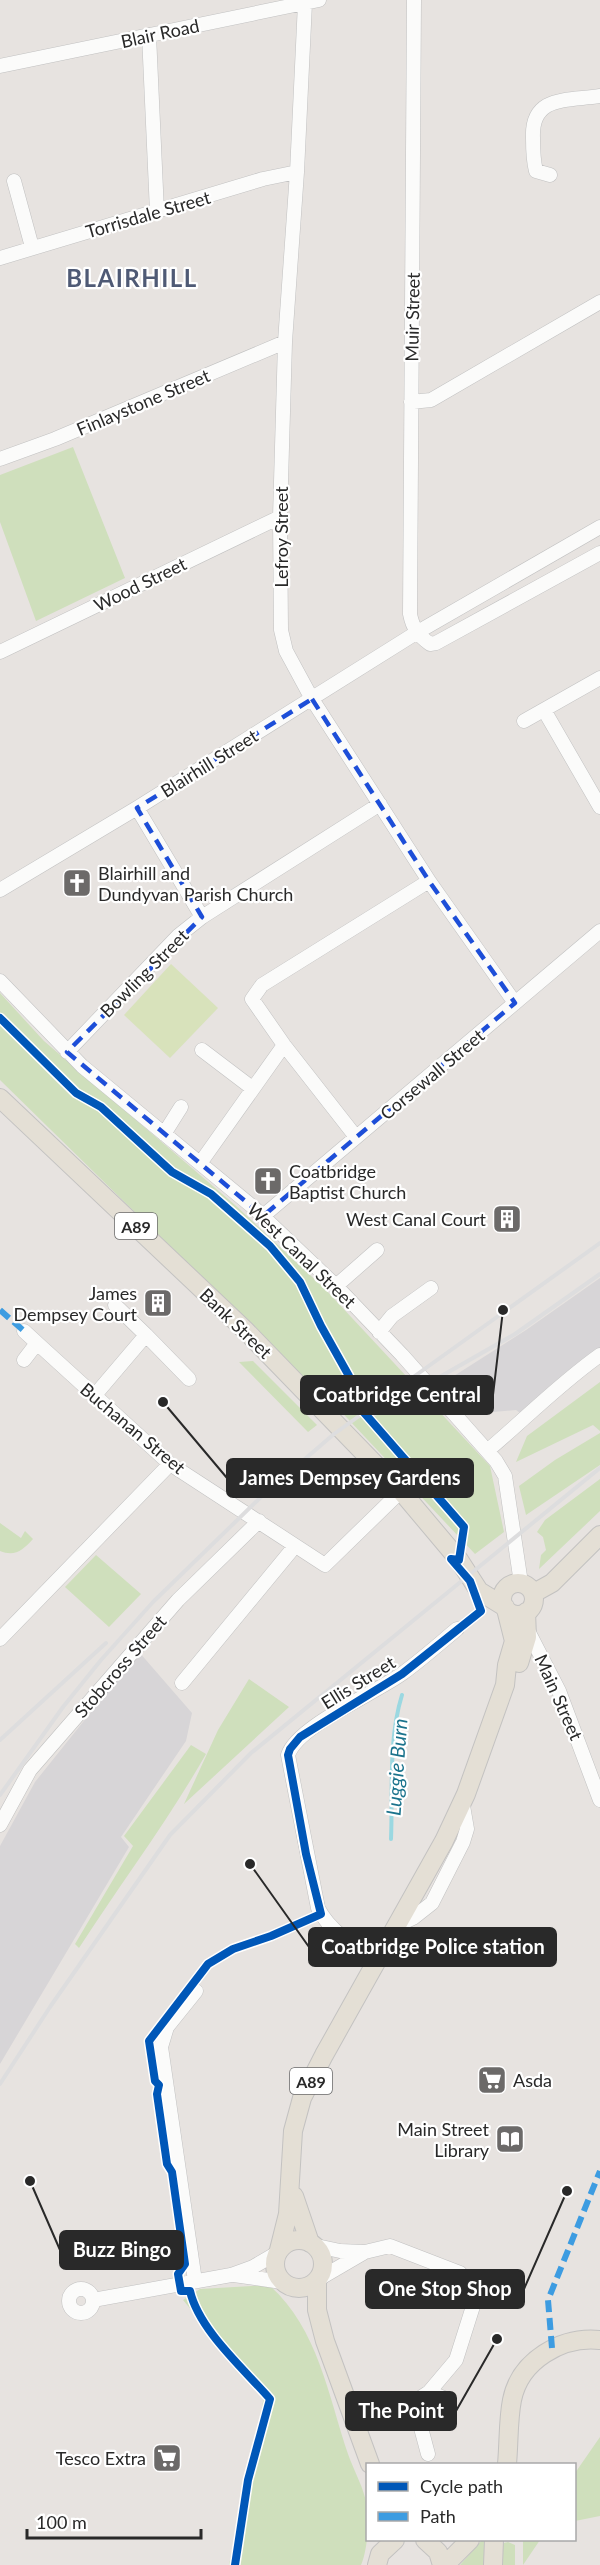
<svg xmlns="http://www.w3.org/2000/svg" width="600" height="2565" font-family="Lato,sans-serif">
	<rect width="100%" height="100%" fill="#e7e3e0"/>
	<!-- industrial -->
	<path fill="#d7d5d7" d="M 600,1278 L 600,1353 L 523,1415 L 516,1410 L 471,1414 L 446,1381 L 526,1330 Z
		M 139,1652 L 192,1713 L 186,1741 L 121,1837 L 129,1847 L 0,2064 L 0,1846 L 35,1782 Z"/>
	<!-- green -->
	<path fill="#cfdfbc" d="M 73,447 L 125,578 L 36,621 L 0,522 L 0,475 Z
		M 0,993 L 44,1041 L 235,1205 L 325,1289 L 490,1466 L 504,1532 L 475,1554 L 333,1403 L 299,1373 L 0,1080 Z
		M 253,1361 L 317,1425 L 308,1432 L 239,1362 Z
		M 600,1382 L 600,1431 L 593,1425 L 516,1462 L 527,1436 Z
		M 600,1433 L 600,1465 L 526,1515 L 519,1486 L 555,1460 Z
		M 600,1479 L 600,1511 L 539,1569 L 541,1555 L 546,1550 L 543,1537 L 537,1532 L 545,1520 Z
		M 0,1523 L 21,1538 L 25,1531 L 33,1539 C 23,1550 15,1557 0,1551 Z
		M 96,1555 L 141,1594 L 109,1627 L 65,1587 Z
		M 249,1679 L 289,1707 L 184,1804 L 218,1730 Z
		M 191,1745 L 206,1754 C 168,1821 121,1883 79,1948 L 75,1944 L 133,1846 L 124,1836 Z
		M 269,2285 C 318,2328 328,2395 348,2454 C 354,2471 364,2488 367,2506 C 370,2520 367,2552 361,2565 L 229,2565 L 264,2397 L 183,2300 L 200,2289 Z
		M 600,2437 L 600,2516 L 575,2521 L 575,2473 Z
		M 482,2540 L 490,2540 L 487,2565 L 460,2565 Z
		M 523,2540 L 540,2540 L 523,2565 Z
		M 508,2542 L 515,2545 L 515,2565 L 497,2565 L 500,2544 Z"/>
	<!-- pitch -->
	<path fill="#d8e2bb" d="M 171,964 L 218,1008 L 170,1058 L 124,1015 Z"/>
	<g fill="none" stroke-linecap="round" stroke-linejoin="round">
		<!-- stream -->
		<path stroke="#9bd8e1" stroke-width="4" d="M 391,1839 C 393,1792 388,1740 402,1695"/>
		<!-- minor casing -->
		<g stroke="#c1c1c1" stroke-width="15">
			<path id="minor" d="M 414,0 L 410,614 C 413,629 418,635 430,644 L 436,643 L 600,553
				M 305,3 L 297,172 L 285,342 L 280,517 L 281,630 L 286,651 L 312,699 L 429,881 L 515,1003
				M 149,35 L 157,212
				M 0,66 L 319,0
				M 550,175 L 536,171 C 533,160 533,149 533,138 C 531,95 567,101 600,96
				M 14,181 L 32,247
				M 0,258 L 263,179 L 297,172
				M 411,402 L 431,400 L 600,302
				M 0,459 L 55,439 L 285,342
				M 0,652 L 280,517
				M 544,710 L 600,807
				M 524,721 L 600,678
				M 137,808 L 202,917
				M 0,890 L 137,808 L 416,633 L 600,527
				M 0,981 L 82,1066 L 253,1207 L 336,1286 L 402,1355 L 496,1461 L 505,1476 L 521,1583
				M 202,1050 L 252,1088
				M 67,1052 L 178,936 L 202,917 L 380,804
				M 164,1134 L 181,1107
				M 356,1137 L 284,1045 L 252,999 L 262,985 L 429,881
				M 201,1162 L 284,1045
				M 263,1216 L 600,931
				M 336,1286 L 377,1250
				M 115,1305 L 146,1335
				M 24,1331 L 37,1343
				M 379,1332 L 392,1316 L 431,1288
				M 24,1360 L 37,1343 L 170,1464 L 325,1565 L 401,1491
				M 95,1395 L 146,1335 L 189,1379
				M 487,1451 C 525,1419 559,1384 600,1355
				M 527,1629 L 559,1691 L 600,1800
				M 0,1639 L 170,1464
				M 182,1683 L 295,1546
				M 0,1825 L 30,1770 L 178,1600 L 259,1521
				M 398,1925 L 413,1918 L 432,1903 L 463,1842 L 467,1829 L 462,1800
				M 377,1961 C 357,1948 329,1931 318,1908 L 288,1755 C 297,1726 376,1693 403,1673 C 421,1660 439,1644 457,1629
				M 312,2245 L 340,2251 L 363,2252
				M 234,2275 L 282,2282
				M 317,2280 L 365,2252 L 390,2246 L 460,2273 L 472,2287 L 475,2300 L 456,2360 L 429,2392 L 446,2399
				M 195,2281 L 161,2047 L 167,2027 L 196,1991
				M69 2301a12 12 0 1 1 24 0a12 12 0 1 1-24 0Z
				M 93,2300 L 231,2275 L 253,2267 L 277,2253
				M 428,2454 L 414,2402 L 429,2392"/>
		</g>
		<!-- major casing -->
		<g stroke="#c3c2c1" stroke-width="20">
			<path id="major" d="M 0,1098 L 245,1330 L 401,1491 L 459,1560 L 479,1591 L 505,1607
				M502 1599a16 16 0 1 1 32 0a16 16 0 1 1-32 0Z
				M 534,1593 L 552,1583 L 600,1535
				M 519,1663 L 527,1637 L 526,1612
				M 294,2196 L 310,2243
				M275 2264a24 24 0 1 1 48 0a24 24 0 1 1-48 0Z
				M 279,2250 L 288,2214 L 293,2131 L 302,2098 L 324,2055 L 444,1841 L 466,1794 L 505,1685 L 507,1665 L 514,1641 L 506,1609
				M 317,2280 L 317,2310 L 325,2341 L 370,2464
				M 507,2464 C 509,2443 508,2420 512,2400 C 520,2360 562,2336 600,2340
				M 425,2540 L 438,2552 L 442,2565
				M 377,2565 L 380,2554 L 395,2540
				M 445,2565 L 470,2540
				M 493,2565 L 494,2540"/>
		</g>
		<!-- minor -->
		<use href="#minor" stroke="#fbfbfa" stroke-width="14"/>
		<!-- major -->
		<use href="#major" stroke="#e4dfd5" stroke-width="18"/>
		<!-- rail -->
		<path stroke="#ddddde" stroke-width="4" d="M 373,1415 L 515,1334 L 600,1274
			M 0,1740 L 106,1643
			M 0,1795 L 63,1707 L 101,1660 L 153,1602 L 263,1495 L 334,1434 L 600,1243
			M 0,2084 L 50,2007 L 170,1835 L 251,1753 L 600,1468"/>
		<!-- quiet -->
		<path stroke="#3d9ce1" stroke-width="6" stroke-dasharray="12 6" stroke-linecap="butt" d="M 0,1310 L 24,1331
			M 552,2348 L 548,2300 L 600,2171"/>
		<!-- cycleway casing -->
		<g stroke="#fff" stroke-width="11">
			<path id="cycleway" d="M 0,1018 L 76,1093 L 101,1107 L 172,1172 L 211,1194 L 270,1246 L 300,1282 L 321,1326 L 349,1376 L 353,1400 L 464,1527 L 459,1560 L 451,1559 L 470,1581 L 481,1611 L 402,1674 L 300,1737 L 290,1749 L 288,1755 L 306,1854 L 321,1914 L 271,1936 L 233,1949 L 208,1964 L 149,2041 L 155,2081 L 159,2085 L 157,2094 L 167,2164 L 172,2172 L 185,2264 L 178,2274 L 181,2291 L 190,2291 C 199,2330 244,2369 270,2399 L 248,2480 L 235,2565"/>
		</g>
		<!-- cycleway -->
		<use href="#cycleway" stroke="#0057b8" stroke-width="8"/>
	</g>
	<!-- marked area -->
	<path fill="none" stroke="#1d4ed8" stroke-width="4.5" stroke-dasharray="12 8" stroke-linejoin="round" d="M 312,699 L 429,881 L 515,1003 L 263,1216 L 67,1052 L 202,917 L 137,808 Z"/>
	<!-- icons -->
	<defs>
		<g id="church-square" transform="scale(1.5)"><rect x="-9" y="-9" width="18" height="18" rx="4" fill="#6c6a69" stroke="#fff"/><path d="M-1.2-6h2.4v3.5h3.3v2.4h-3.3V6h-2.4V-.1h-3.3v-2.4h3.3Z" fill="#fff"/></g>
		<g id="building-square" transform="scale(1.5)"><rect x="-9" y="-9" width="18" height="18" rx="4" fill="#6c6a69" stroke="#fff"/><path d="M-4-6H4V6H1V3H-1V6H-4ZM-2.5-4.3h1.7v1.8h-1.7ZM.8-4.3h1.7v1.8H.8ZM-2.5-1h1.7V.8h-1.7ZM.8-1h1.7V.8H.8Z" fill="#fff"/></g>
		<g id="supermarket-square" transform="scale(1.5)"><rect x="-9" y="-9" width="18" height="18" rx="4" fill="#6c6a69" stroke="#fff"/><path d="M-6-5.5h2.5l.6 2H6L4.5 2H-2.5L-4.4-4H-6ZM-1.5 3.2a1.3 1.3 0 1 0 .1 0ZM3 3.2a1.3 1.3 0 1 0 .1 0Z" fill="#fff"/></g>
		<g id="library-square" transform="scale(1.5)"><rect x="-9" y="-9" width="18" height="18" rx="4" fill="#6c6a69" stroke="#fff"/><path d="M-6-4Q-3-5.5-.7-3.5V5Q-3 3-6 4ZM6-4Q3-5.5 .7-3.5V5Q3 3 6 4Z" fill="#fff"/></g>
	</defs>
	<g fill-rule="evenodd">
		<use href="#church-square" x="77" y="883"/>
		<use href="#church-square" x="268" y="1181"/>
		<use href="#building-square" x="507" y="1219"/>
		<use href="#building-square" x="158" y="1303"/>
		<use href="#supermarket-square" x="492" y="2080"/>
		<use href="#library-square" x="510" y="2139"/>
		<use href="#supermarket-square" x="167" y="2458"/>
	</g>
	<g text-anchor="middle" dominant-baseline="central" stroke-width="4.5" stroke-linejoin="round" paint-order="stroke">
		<!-- shield labels -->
		<g fill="#fff" stroke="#696969" stroke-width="1.5">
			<rect x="115" y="1213" width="42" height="26" rx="4.5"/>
			<rect x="290" y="2068" width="42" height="26" rx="4.5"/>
		</g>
		<g font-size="16" font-weight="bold" fill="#292929">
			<text x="136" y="1226">A89</text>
			<text x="311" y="2081">A89</text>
		</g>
		<!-- street labels -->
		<g font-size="18" fill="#292929" stroke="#fff">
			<text transform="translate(160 33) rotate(-12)">Blair Road</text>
			<text transform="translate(148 214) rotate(-16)">Torrisdale Street</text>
			<text transform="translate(412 317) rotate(-89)">Muir Street</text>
			<text transform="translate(143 402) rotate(-23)">Finlaystone Street</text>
			<text transform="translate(281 537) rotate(-90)">Lefroy Street</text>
			<text transform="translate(140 584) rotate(-26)">Wood Street</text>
			<text transform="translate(209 763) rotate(-32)">Blairhill Street</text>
			<text transform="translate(144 973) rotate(-45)">Bowling Street</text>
			<text transform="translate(432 1074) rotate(-40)">Corsewall Street</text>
			<text transform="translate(302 1255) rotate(44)">West Canal Street</text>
			<text transform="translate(236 1323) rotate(44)">Bank Street</text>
			<text transform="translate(133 1428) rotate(40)">Buchanan Street</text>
			<text transform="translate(120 1666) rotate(-49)">Stobcross Street</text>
			<text transform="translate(358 1682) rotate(-32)">Ellis Street</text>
			<text transform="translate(559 1697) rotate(66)">Main Street</text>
		</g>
		<!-- poi labels -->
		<g font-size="18" fill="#292929" stroke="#fff" text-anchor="end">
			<text x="98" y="873" text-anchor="start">Blairhill and<tspan x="98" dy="21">Dundyvan Parish Church</tspan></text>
			<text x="289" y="1171" text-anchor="start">Coatbridge<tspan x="289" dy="21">Baptist Church</tspan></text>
			<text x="486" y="1219">West Canal Court</text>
			<text x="137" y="1293">James<tspan x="137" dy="21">Dempsey Court</tspan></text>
			<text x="513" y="2080" text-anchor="start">Asda</text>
			<text x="489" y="2129">Main Street<tspan x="489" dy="21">Library</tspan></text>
			<text x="146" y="2458">Tesco Extra</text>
		</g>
		<!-- water labels -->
		<g font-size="20" font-style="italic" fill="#1b738c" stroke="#fff">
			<text transform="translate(396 1767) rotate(-86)">Luggie Burn</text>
		</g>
		<!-- district labels -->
		<g font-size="24" font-weight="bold" letter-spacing="1.5" fill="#4f5a75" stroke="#fff">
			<text x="132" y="277">BLAIRHILL</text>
		</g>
	</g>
	<!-- callouts -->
	<path fill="none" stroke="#292929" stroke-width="2" d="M503 1310L493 1395M163 1402L227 1478M250 1864L309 1947M30 2181L60 2250M567 2191L524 2289M497 2339L456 2411"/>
	<g fill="#292929" stroke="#fff" stroke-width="2">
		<circle cx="503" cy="1310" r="6"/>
		<circle cx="163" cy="1402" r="6"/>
		<circle cx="250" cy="1864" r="6"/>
		<circle cx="30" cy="2181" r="6"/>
		<circle cx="567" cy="2191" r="6"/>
		<circle cx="497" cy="2339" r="6"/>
	</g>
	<g fill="#292929" stroke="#292929" stroke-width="2">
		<rect x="301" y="1376" width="192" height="38" rx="6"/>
		<rect x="227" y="1459" width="246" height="38" rx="6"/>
		<rect x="309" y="1928" width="247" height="38" rx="6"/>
		<rect x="60" y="2231" width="123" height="38" rx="6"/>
		<rect x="366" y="2270" width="158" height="38" rx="6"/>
		<rect x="346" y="2392" width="110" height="38" rx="6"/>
	</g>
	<g font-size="20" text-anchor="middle" font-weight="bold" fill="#fff">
		<text x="397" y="1402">Coatbridge Central</text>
		<text x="350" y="1485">James Dempsey Gardens</text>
		<text x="433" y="1954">Coatbridge Police station</text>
		<text x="122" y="2257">Buzz Bingo</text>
		<text x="445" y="2296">One Stop Shop</text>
		<text x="401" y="2418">The Point</text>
	</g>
	<!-- legend -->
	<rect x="366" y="2463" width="210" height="78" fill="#ffffff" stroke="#a9a9a9" stroke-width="1.5"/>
	<rect x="378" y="2482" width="30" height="9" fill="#0057b8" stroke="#a9a9a9" stroke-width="1.5"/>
	<text x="420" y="2493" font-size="18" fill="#292929">Cycle path</text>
	<rect x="378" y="2512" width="30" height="9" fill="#3d9ce1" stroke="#a9a9a9" stroke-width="1.5"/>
	<text x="420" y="2523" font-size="18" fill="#292929">Path</text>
	<!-- scale -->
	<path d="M27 2529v9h174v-9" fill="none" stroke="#292929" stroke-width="3"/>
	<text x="36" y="2529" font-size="18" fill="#292929" stroke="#ffffff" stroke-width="4.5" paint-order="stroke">100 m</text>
</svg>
